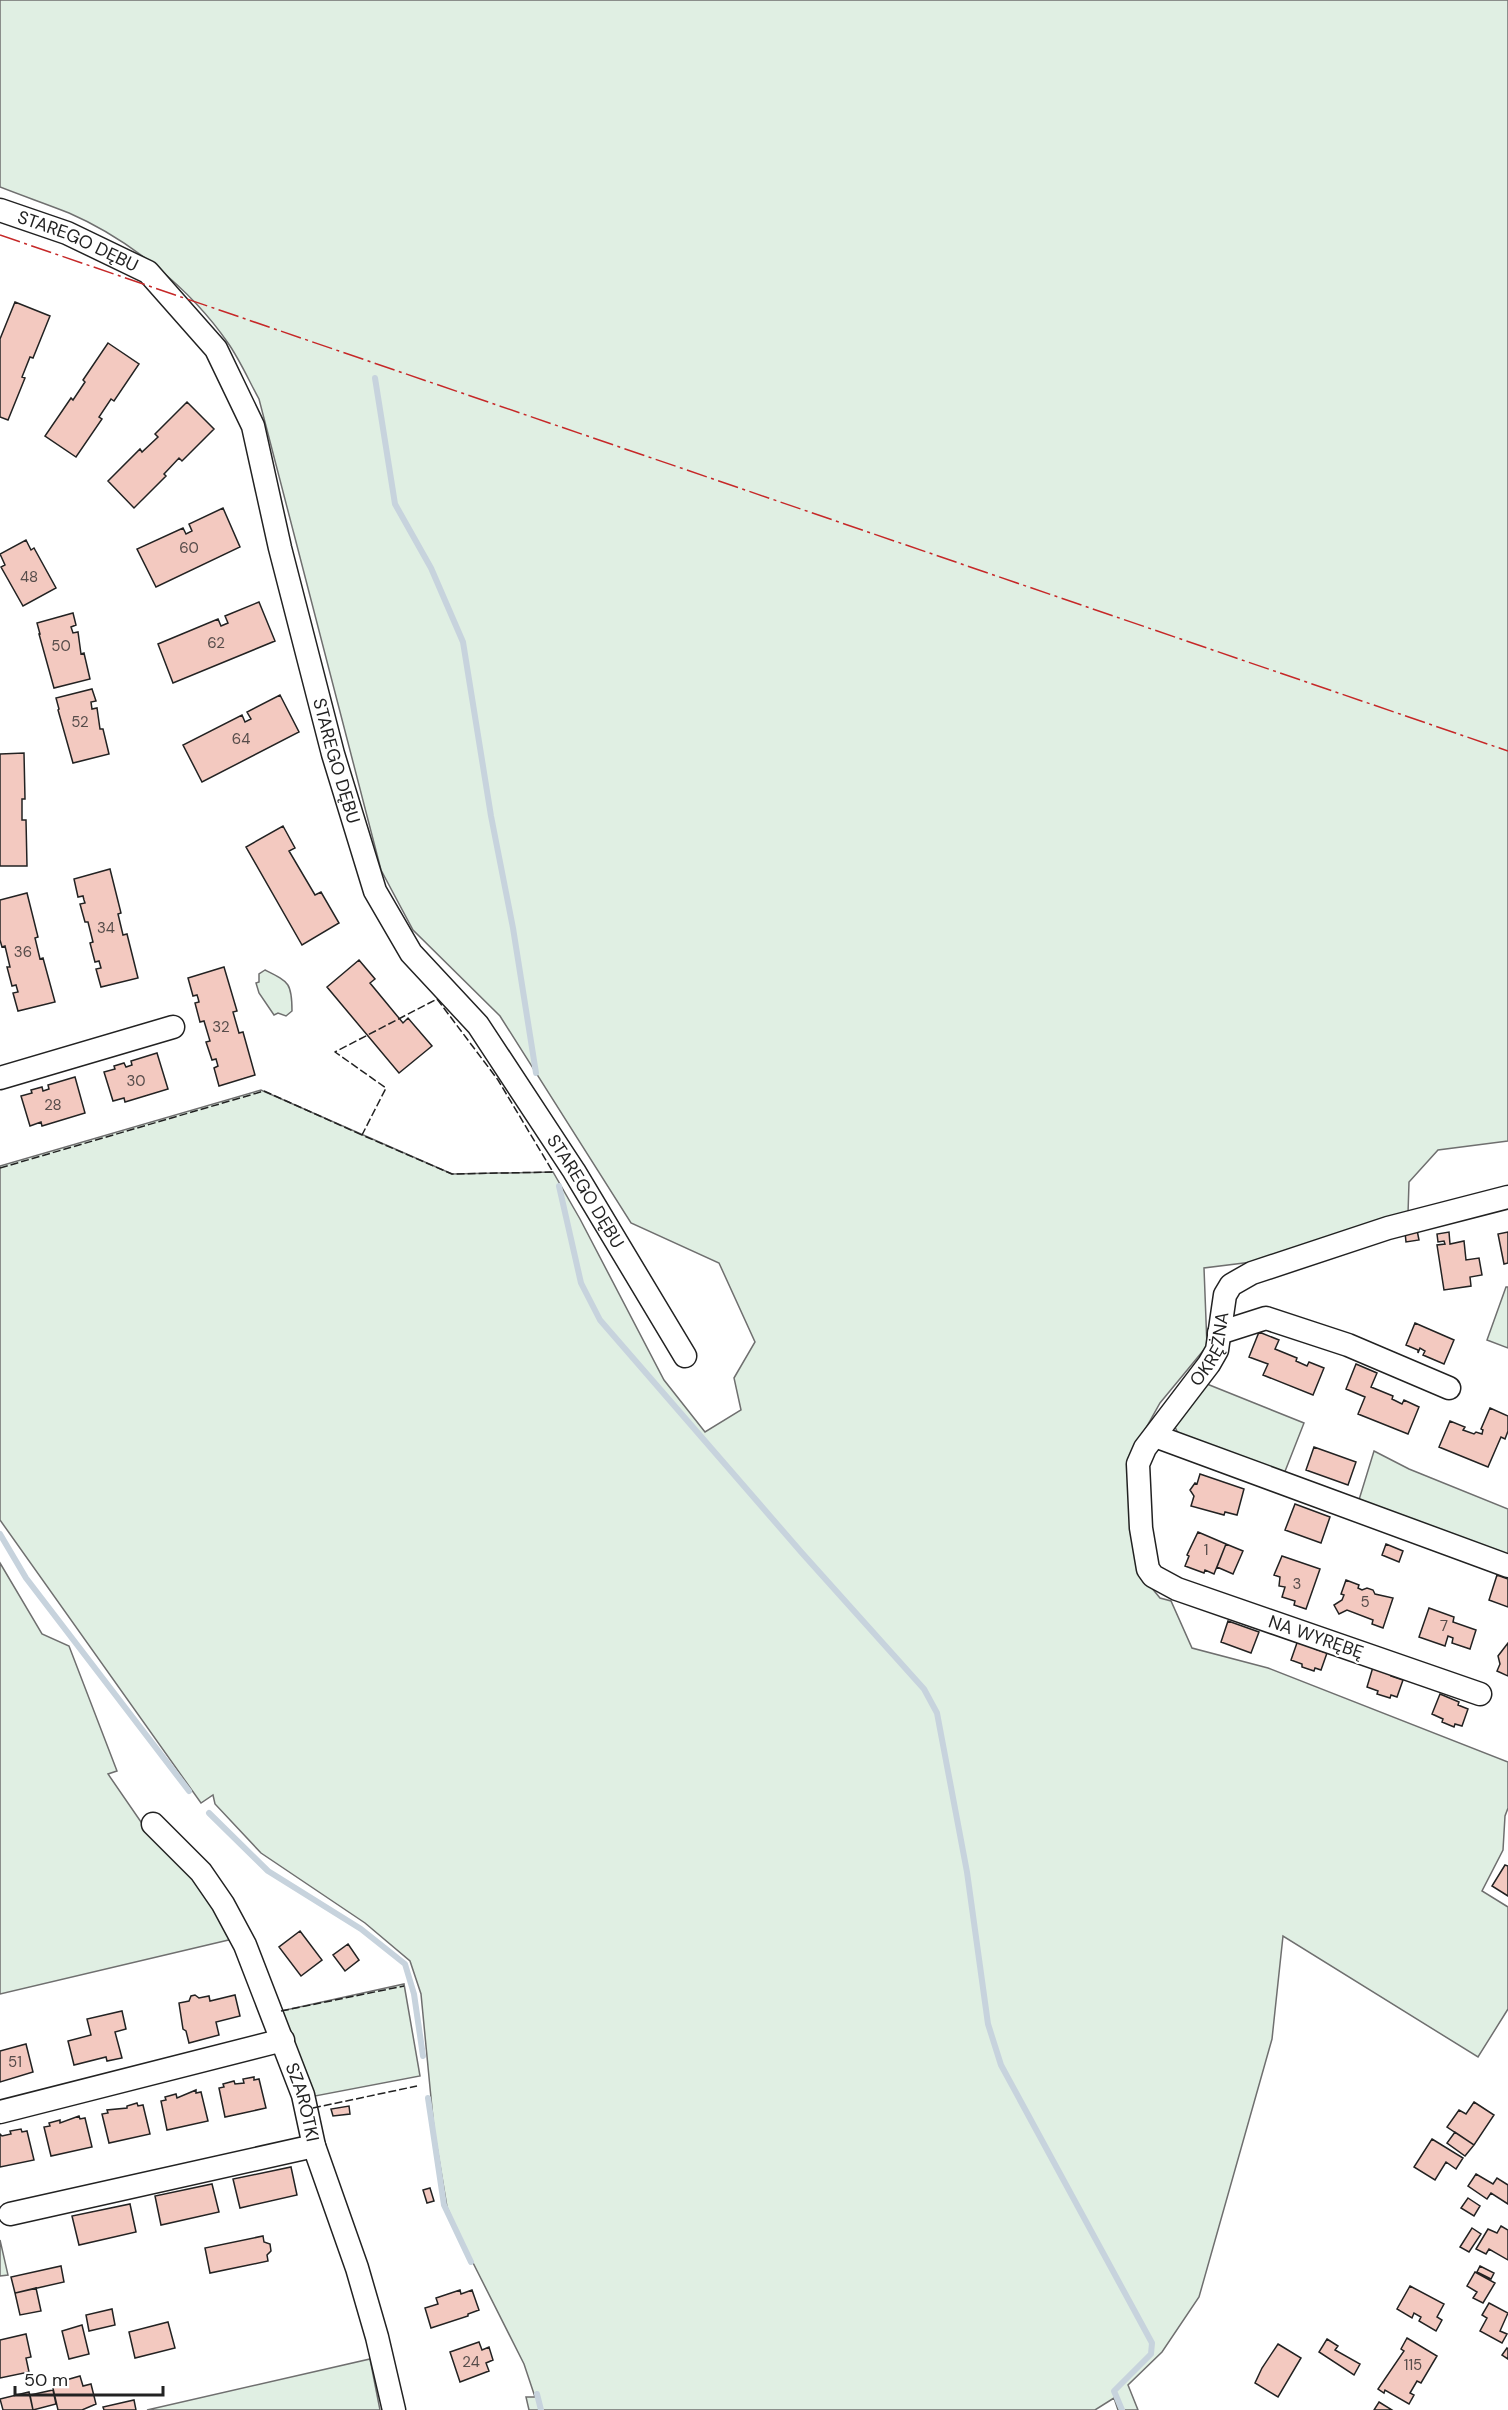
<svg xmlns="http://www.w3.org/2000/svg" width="1508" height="2410" font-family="'DM Sans',sans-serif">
	<rect width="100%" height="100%" fill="#fff"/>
	<!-- green -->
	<path fill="#e0efe3" stroke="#6f6f6f" stroke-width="1.5" d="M 0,0 L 1508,0 L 1508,1141 L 1438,1150 L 1409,1182 L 1408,1214 L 1252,1262 L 1204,1268 L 1207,1346 L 1160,1403 L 1136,1446 L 1142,1576 L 1160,1598 L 1171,1601 L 1192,1648 L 1268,1668 L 1508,1762 L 1508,1808 L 1505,1816 L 1503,1850 L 1482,1891 L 1508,1907 L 1508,2009 L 1478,2057 L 1283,1936 L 1272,2039 L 1199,2297 L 1162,2352 L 1128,2385 L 1138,2410 L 1118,2410 L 1114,2398 L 1095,2410 L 529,2410 L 526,2397 L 535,2397 L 524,2364 L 458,2233 L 447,2207 L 434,2129 L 421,1994 L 410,1961 L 365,1923 L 261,1853 L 215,1804 L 213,1795 L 201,1803 L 0,1520 L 0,1166 L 261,1090 L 452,1174 L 553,1172 L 580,1219 L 664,1380 L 705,1432 L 741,1410 L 734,1378 L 755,1342 L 719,1263 L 631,1223 L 500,1016 L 413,930 L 381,870 L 259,399 C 249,381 240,360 228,343 C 191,289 129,239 69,213 C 46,204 23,196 0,187 Z
		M 265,970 C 289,982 292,983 292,1011 L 286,1016 L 278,1013 L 274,1015 L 259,993 L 256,983 L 259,982 L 259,974 Z
		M 1506,1287 L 1508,1287 L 1508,1348 L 1487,1340 Z
		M 1202,1382 L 1304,1423 L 1282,1479 L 1178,1433 L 1175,1427 Z
		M 1374,1451 L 1409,1469 L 1508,1509 L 1508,1559 L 1358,1503 Z
		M 0,1563 L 42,1634 L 69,1646 L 117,1771 L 108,1774 L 141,1822 L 172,1852 L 237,1938 L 0,1994 Z
		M 404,1984 L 420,2076 L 310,2097 L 281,2011 Z
		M 0,2240 L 8,2275 L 0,2276 Z
		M 370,2359 L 380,2410 L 147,2410 Z"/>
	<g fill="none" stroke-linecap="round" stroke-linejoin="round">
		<!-- stream -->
		<path stroke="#c7d3dd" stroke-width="6" d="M 375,378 L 395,504 L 431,568 L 463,642 L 491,816 L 513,928 L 536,1073
			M 559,1186 L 581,1283 L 600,1320 L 802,1553 L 924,1689 L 937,1713 L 967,1872 L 988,2024 L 1001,2065 L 1152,2343 L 1151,2354 L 1114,2391 L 1122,2410
			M 0,1534 L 26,1578 L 189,1791
			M 209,1813 L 268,1871 L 361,1929 L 405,1964 L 414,1994 L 423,2056
			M 428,2098 L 444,2205 L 471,2262
			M 537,2394 L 541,2410"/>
	</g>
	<!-- building -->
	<path fill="#f3c9c0" stroke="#222" stroke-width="1.5" d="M 15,302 L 50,316 L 33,358 L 30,357 L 22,377 L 25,378 L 8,420 L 0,417 L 0,339 Z
		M 108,343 L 139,364 L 114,401 L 111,399 L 99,417 L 102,419 L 76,457 L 45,436 L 71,398 L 73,400 L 85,382 L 83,380 Z
		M 187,402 L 214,429 L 182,461 L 179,458 L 164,474 L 166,476 L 134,508 L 108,481 L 140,449 L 142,452 L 158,437 L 155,434 Z
		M 223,508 L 240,547 L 156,587 L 137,549 L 183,528 L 186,534 L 192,531 L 189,524 Z
		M 26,540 L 31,550 L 34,548 L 56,588 L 23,606 L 1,567 L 5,565 L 0,554 Z
		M 259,602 L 275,641 L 173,683 L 158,644 L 218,619 L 221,626 L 228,623 L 225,616 Z
		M 73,613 L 76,625 L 71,627 L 73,633 L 78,632 L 81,654 L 84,653 L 90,679 L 54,688 L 39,634 L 40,634 L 37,623 Z
		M 92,689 L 96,701 L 91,702 L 92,709 L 97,708 L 100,729 L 103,729 L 109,754 L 73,763 L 58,710 L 59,709 L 56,698 Z
		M 280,695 L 299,732 L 202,782 L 183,745 L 242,715 L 245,722 L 251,719 L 247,712 Z
		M 24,753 L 25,799 L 22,799 L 22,820 L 26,820 L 27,866 L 0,866 L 0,754 Z
		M 283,826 L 295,848 L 289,851 L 315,895 L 321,892 L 339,923 L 302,945 L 246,847 Z
		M 110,869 L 121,913 L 118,914 L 123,935 L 127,934 L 138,978 L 101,987 L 96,969 L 101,968 L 99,961 L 95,962 L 90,943 L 93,942 L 88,922 L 85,922 L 80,904 L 85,903 L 84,900 L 83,896 L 78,897 L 74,879 Z
		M 27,893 L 38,937 L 35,938 L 40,959 L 43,958 L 55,1002 L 18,1011 L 13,993 L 18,992 L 16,985 L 12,986 L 7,967 L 10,967 L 5,946 L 2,947 L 0,940 L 0,900 Z
		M 359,960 L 375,979 L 370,983 L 403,1023 L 408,1018 L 432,1046 L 399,1073 L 327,987 Z
		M 224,967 L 237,1011 L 233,1012 L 239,1033 L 243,1032 L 255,1075 L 219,1086 L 214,1068 L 218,1066 L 216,1059 L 212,1060 L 206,1042 L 210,1041 L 204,1021 L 200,1022 L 195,1003 L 199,1002 L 198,998 L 197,995 L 193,996 L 188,978 Z
		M 157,1053 L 168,1089 L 125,1102 L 124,1098 L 113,1101 L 104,1072 L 115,1069 L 114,1066 L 124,1063 L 126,1067 L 132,1065 L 131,1061 Z
		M 75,1077 L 85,1113 L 42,1126 L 41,1122 L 30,1126 L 21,1096 L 32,1093 L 31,1090 L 42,1087 L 43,1091 L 49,1089 L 48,1085 Z
		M 1417,1230 L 1419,1240 L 1406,1242 L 1405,1232 Z
		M 1449,1232 L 1450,1244 L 1464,1241 L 1466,1260 L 1479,1258 L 1482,1275 L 1470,1277 L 1471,1286 L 1444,1290 L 1437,1245 L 1445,1244 L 1444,1241 L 1438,1242 L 1437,1234 Z
		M 1508,1232 L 1508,1263 L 1504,1264 L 1498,1234 Z
		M 1415,1323 L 1454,1340 L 1444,1364 L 1423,1355 L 1425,1351 L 1420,1348 L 1418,1353 L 1418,1350 L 1406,1345 Z
		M 1259,1332 L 1279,1340 L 1275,1349 L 1297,1358 L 1296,1361 L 1307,1366 L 1309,1362 L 1324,1368 L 1313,1395 L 1263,1375 L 1268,1364 L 1249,1357 Z
		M 1356,1364 L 1377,1373 L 1371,1387 L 1393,1396 L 1392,1399 L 1402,1404 L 1404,1400 L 1419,1407 L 1408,1434 L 1358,1414 L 1365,1397 L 1346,1389 Z
		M 1490,1408 L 1508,1416 L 1508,1431 L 1505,1439 L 1501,1437 L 1488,1467 L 1439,1447 L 1450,1421 L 1465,1427 L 1463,1430 L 1474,1434 L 1476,1432 L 1482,1434 L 1483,1430 L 1481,1429 Z
		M 1314,1447 L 1356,1462 L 1348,1485 L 1306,1470 Z
		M 1200,1474 L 1244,1489 L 1237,1515 L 1225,1512 L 1224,1515 L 1191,1506 L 1194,1496 L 1190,1490 L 1195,1483 L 1197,1484 Z
		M 1295,1504 L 1330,1517 L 1321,1543 L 1285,1530 Z
		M 1198,1532 L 1226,1544 L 1214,1574 L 1205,1570 L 1204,1573 L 1185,1566 L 1189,1556 L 1187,1555 Z
		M 1226,1544 L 1243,1551 L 1233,1574 L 1217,1567 Z
		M 1386,1544 L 1403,1551 L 1399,1562 L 1382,1555 Z
		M 1282,1556 L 1320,1569 L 1306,1609 L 1294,1605 L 1295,1601 L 1282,1597 L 1285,1587 L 1279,1586 L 1280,1577 L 1274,1575 Z
		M 1497,1575 L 1508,1579 L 1508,1607 L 1489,1600 Z
		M 1346,1580 L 1359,1585 L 1358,1588 L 1362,1590 L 1367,1588 L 1373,1590 L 1375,1594 L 1393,1598 L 1383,1628 L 1372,1624 L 1373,1620 L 1347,1610 L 1339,1614 L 1334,1605 L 1342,1600 L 1344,1595 L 1341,1594 Z
		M 1429,1608 L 1454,1617 L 1453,1622 L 1476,1630 L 1470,1649 L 1452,1643 L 1453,1638 L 1448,1636 L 1445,1646 L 1419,1637 Z
		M 1228,1621 L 1259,1632 L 1251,1653 L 1221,1642 Z
		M 1298,1640 L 1316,1646 L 1315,1649 L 1327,1653 L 1321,1670 L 1315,1668 L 1314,1671 L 1302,1667 L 1302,1664 L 1291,1660 Z
		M 1508,1643 L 1508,1676 L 1497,1671 L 1500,1664 L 1498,1656 Z
		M 1373,1667 L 1392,1673 L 1391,1676 L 1403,1680 L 1397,1697 L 1391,1695 L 1390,1698 L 1377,1694 L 1378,1691 L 1367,1687 Z
		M 1440,1694 L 1459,1702 L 1458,1705 L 1468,1709 L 1462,1726 L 1455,1724 L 1454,1727 L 1442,1722 L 1443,1719 L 1432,1714 Z
		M 1505,1865 L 1508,1866 L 1508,1896 L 1492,1886 Z
		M 300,1931 L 322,1960 L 301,1976 L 279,1947 Z
		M 348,1944 L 359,1960 L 345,1971 L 333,1955 Z
		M 195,1995 L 199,1998 L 209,1996 L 210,2001 L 235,1995 L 240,2016 L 216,2022 L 219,2035 L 189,2043 L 186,2031 L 183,2029 L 179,2003 L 189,2001 L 191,1996 Z
		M 122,2011 L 126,2029 L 115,2032 L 122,2058 L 107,2061 L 106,2057 L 74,2065 L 68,2041 L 91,2035 L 87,2019 Z
		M 26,2044 L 33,2072 L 0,2082 L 0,2051 Z
		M 254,2077 L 254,2080 L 259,2079 L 266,2108 L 225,2117 L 219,2088 L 224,2087 L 223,2084 L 234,2081 L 235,2084 L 244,2083 L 243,2079 Z
		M 196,2090 L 196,2093 L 201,2092 L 208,2121 L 167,2130 L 161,2101 L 166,2100 L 165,2097 L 176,2094 L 177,2098 Z
		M 1474,2102 L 1494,2115 L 1474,2145 L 1447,2127 L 1459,2110 L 1466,2114 Z
		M 137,2103 L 138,2106 L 143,2105 L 150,2134 L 109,2143 L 102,2114 L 108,2113 L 107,2110 L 127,2108 L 127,2106 Z
		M 349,2106 L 350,2114 L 333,2116 L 331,2109 Z
		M 79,2116 L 80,2119 L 85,2118 L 92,2147 L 51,2156 L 44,2127 L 50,2126 L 49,2123 L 60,2120 L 60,2123 Z
		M 21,2129 L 22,2132 L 27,2131 L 34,2160 L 0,2167 L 0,2134 L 2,2136 L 11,2134 L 10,2131 Z
		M 1455,2132 L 1474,2145 L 1465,2156 L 1447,2143 Z
		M 1432,2139 L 1463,2158 L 1456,2169 L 1446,2162 L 1435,2180 L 1414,2167 Z
		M 291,2167 L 297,2195 L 240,2208 L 233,2179 Z
		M 1476,2174 L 1493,2184 L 1497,2178 L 1508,2185 L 1508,2204 L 1491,2193 L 1487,2199 L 1468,2186 Z
		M 212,2184 L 219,2212 L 161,2225 L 155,2196 Z
		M 430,2188 L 434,2201 L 427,2203 L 423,2190 Z
		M 1468,2198 L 1480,2206 L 1474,2216 L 1461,2208 Z
		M 130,2204 L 136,2232 L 79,2245 L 72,2216 Z
		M 1501,2226 L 1508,2230 L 1508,2260 L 1489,2249 L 1486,2254 L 1476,2249 L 1488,2229 L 1497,2233 Z
		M 1472,2228 L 1481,2234 L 1469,2252 L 1460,2247 Z
		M 263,2236 L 264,2242 L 270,2244 L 271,2251 L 267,2255 L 268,2261 L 210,2273 L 205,2248 Z
		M 61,2266 L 64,2282 L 15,2293 L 11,2277 Z
		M 1480,2266 L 1494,2273 L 1491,2279 L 1477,2272 Z
		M 1475,2272 L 1495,2283 L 1483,2303 L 1473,2298 L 1477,2292 L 1467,2286 Z
		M 1410,2286 L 1444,2304 L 1437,2317 L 1442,2320 L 1436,2331 L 1419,2321 L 1421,2317 L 1414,2313 L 1412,2318 L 1397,2309 Z
		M 36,2288 L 41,2311 L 20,2315 L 15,2293 Z
		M 460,2290 L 461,2294 L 472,2290 L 479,2310 L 468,2314 L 468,2316 L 431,2328 L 425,2308 L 438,2304 L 436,2298 Z
		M 1489,2303 L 1508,2313 L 1500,2331 L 1507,2334 L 1502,2343 L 1480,2331 L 1487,2318 L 1482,2315 Z
		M 112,2309 L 115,2325 L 89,2331 L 86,2315 Z
		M 168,2322 L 175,2348 L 135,2358 L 129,2332 Z
		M 82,2325 L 89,2354 L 69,2359 L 62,2331 Z
		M 26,2334 L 31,2357 L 26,2358 L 29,2372 L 0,2378 L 0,2340 Z
		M 1407,2338 L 1437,2356 L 1421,2383 L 1417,2381 L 1410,2393 L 1414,2395 L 1409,2404 L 1385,2390 L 1384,2393 L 1378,2389 L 1404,2351 L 1401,2349 Z
		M 1327,2339 L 1338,2346 L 1335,2350 L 1360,2364 L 1354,2375 L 1319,2352 Z
		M 479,2342 L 482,2350 L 489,2347 L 493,2360 L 486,2363 L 489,2371 L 460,2382 L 450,2352 Z
		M 1278,2344 L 1301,2358 L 1278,2397 L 1255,2383 L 1262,2368 Z
		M 1507,2348 L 1508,2349 L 1508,2359 L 1502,2355 Z
		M 80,2376 L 83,2386 L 91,2384 L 96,2404 L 82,2410 L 58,2410 L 52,2384 Z
		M 53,2390 L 56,2404 L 33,2410 L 30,2395 Z
		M 29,2392 L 33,2410 L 3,2410 L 0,2399 Z
		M 134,2400 L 136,2410 L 104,2410 L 103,2407 Z
		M 1379,2402 L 1392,2410 L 1374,2410 Z"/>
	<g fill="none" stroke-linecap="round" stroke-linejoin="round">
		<!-- minor casing -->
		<g stroke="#222" stroke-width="25">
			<g id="minor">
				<path id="s1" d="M 0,210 L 67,233 L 148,272 L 216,349 L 253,426 L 280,548 L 333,754 L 375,891 L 411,953 L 478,1025 L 574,1171 L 685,1356"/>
				<path d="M 0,1078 L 173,1027"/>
				<path d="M 1219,1333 L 1266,1318 L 1348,1345 L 1449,1388"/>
				<path d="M 1155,1436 L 1508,1566"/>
				<path id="s2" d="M 1480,1694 L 1177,1589 L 1153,1576 L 1148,1569 L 1141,1528 L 1138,1464 L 1145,1448 L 1209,1364 L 1217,1350 L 1225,1295 L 1231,1285 L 1252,1273 L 1388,1228 L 1508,1197"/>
				<path id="s3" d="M 153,1824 L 201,1872 L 223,1904 L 245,1945 L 303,2095 L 314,2146 L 357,2268 L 377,2337 L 394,2410"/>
				<path d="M 0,2112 L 283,2040"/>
				<path d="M 10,2214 L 314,2146"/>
			</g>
		</g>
		<!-- minor -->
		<use href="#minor" stroke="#fff" stroke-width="22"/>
		<!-- fence -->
		<path stroke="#222" stroke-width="1.5" stroke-dasharray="8 3" stroke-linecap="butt" d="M 437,999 L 498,1080 L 553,1172 L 452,1174 L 362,1135 L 386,1088 L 335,1052 Z
			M 0,1168 L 264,1091 L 362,1135
			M 281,2011 L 404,1986
			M 313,2108 L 417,2086"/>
		<!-- power -->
		<path stroke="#c62828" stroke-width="1.5" stroke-dasharray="21 4.5 3 4.5" stroke-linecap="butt" d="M 0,235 L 1508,751"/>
	</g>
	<g text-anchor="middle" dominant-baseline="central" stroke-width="4.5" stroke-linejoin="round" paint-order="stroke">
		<!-- number labels -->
		<g font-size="15" fill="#564c4a">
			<text x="189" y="548">60</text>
			<text x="29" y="577">48</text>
			<text x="216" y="643">62</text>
			<text x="61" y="646">50</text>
			<text x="80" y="722">52</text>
			<text x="241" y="739">64</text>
			<text x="106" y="928">34</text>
			<text x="23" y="952">36</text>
			<text x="221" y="1027">32</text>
			<text x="136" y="1081">30</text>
			<text x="53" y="1105">28</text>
			<text x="1206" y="1550">1</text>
			<text x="1297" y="1584">3</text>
			<text x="1365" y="1602">5</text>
			<text x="1444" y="1626">7</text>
			<text x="15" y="2062">51</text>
			<text x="471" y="2362">24</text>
			<text x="1413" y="2365">115</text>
		</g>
		<!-- street labels -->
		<g font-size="18" fill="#222" stroke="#fff">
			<text stroke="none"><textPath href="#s1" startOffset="84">STAREGO DĘBU</textPath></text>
			<text stroke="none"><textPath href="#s1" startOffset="694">STAREGO DĘBU</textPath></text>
			<text stroke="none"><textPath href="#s1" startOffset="1198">STAREGO DĘBU</textPath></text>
			<text stroke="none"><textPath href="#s2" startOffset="600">OKRĘŻNA</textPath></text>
			<text transform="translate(1316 1637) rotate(19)">NA WYRĘBĘ</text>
			<text stroke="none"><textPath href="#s3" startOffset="321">SZAROTKI</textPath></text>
		</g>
	</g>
	<!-- scale -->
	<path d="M15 2386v9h148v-9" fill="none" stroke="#222222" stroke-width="3"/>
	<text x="24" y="2386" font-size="18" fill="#222222" stroke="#ffffff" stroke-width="4.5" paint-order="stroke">50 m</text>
</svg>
